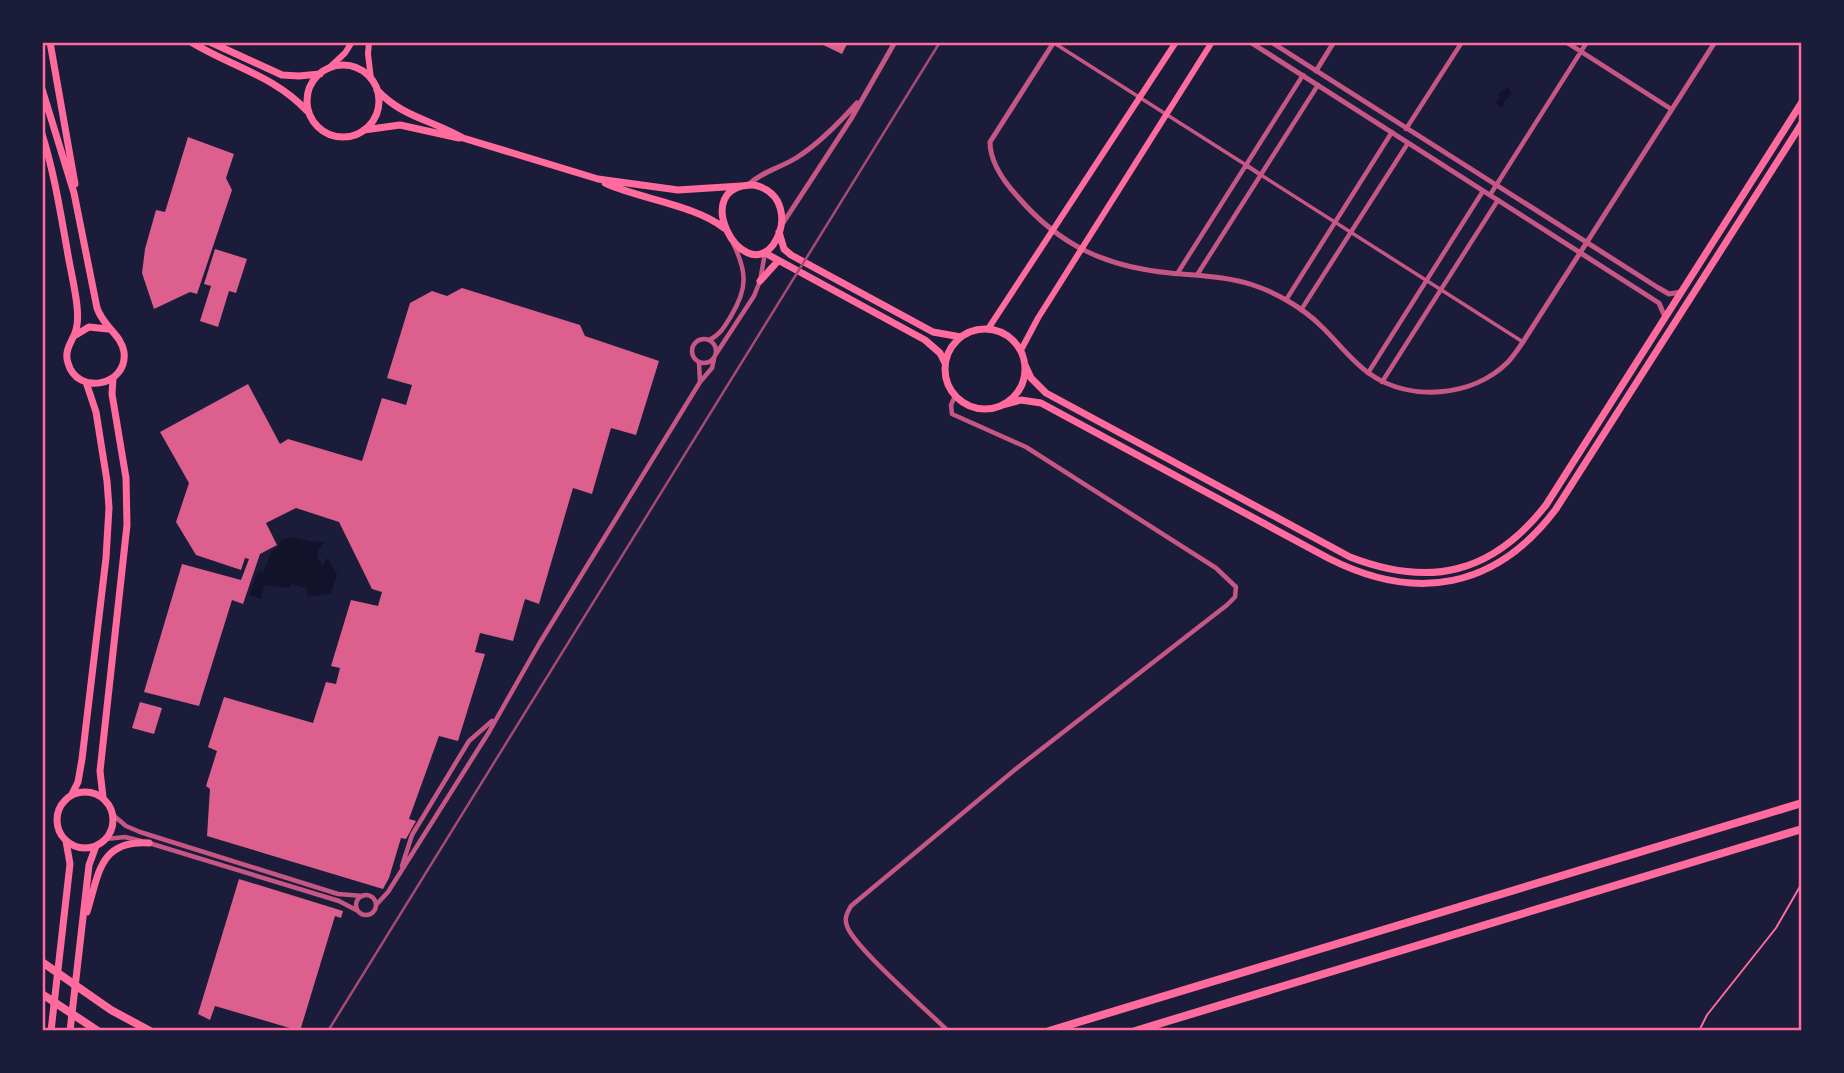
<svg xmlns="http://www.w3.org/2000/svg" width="1844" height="1073" font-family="Rubik,sans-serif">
	<rect width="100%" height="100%" fill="#1b1b3a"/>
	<!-- water -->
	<path fill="#12122b" d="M 1508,87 L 1512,94 L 1504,102 L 1504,106 L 1499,107 L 1496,102 L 1501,98 L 1498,94 Z
		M 291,537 L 314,542 L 323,541 L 324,543 L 319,549 L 317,557 L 323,566 L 327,558 L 337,574 L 331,593 L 308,597 L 307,589 L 292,584 L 289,588 L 264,585 L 261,599 L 249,595 L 258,571 L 264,572 L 271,552 L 279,547 L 280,541 Z"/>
	<!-- building -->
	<path fill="#dd5f8e" d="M 817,42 L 848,42 L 842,54 Z
		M 188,137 L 234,154 L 226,178 L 232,190 L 197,294 L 190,292 L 154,309 L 142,273 L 145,249 L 156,210 L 165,212 Z
		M 215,249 L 247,259 L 236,293 L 229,291 L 218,327 L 200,321 L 211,286 L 204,284 Z
		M 462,288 L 580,325 L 585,336 L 659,361 L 636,435 L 611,428 L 592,494 L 573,488 L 539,604 L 525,599 L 513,641 L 480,633 L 475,652 L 485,654 L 458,741 L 439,736 L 409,819 L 416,821 L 406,839 L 401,838 L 389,878 L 383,889 L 207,836 L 210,789 L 206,786 L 217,751 L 208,747 L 224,697 L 313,723 L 326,682 L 336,684 L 340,668 L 331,666 L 351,600 L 378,606 L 382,592 L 372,589 L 339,522 L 296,508 L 266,523 L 277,545 L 260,554 L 243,604 L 232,600 L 199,706 L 144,692 L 182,564 L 241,580 L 249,559 L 245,558 L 241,570 L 196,555 L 176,522 L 189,483 L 160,432 L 248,384 L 280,444 L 288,439 L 362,461 L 382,398 L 406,405 L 412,385 L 387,378 L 410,303 L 432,291 L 447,296 Z
		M 140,702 L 162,708 L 154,734 L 132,728 Z
		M 239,879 L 343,911 L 341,918 L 335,916 L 300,1031 L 215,1006 L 210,1020 L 198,1014 Z"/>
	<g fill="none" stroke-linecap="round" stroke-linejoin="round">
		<!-- path -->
		<path stroke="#ff6b9d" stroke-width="2" d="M 1699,1031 L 1707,1015 L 1776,928 L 1802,883"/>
		<!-- pedestrian -->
		<path stroke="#c65784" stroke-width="3.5" d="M 1054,43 L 1246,165
			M 1261,175 L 1523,342"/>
		<!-- minor -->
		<path stroke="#c65784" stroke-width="4.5" d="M 1566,42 L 1671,109
			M 1406,129 L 1462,42
			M 1246,165 L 1261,175
			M 1490,195 L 1587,42
			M 1177,274 L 1303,75
			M 1197,275 L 1318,85
			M 1286,300 L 1392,132
			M 1301,310 L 1408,143
			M692 351a12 12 0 1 1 24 0a12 12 0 1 1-24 0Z
			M 709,340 C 720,335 725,326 731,316 C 748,288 747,272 733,243
			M 716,354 L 754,296 L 760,281 L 765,253
			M 699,363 L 700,382
			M 1368,373 L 1483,191
			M 1382,382 L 1498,200
			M 113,815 L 126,826 L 140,832 L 338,894 L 363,896
			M 106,839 L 125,837 L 141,841
			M 149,843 L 339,901 L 358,911
			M 402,866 L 412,835 L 469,741 L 492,721
			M356 905a10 10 0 1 1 20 0a10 10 0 1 1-20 0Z
			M 376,905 L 388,892 L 489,732 L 539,644 L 700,382 L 712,368 L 714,359
			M 948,1031 C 929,1012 853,946 847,926 C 844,918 847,913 851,906 L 1017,768 L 1227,605 L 1235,597 L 1236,587 L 1216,568 L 1026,447 L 952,414 L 951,405 L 955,396"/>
		<!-- tertiary -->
		<path stroke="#c65784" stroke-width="5" d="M 1054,42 L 990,142 C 990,162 1005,183 1018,197 C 1060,246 1107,267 1170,273 C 1198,276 1226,276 1253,285 C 1277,293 1303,308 1321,326 C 1337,341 1351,361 1370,374 C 1410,402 1472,397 1507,363 C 1513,357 1518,349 1523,342 L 1715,42
			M 1250,42 L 1659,303 L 1665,317
			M 1271,42 L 1657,287 L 1669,294 L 1681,292
			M 1316,71 L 1334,42
			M 748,185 C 761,172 780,168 796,158 C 819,144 839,123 857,103
			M 783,223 L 851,119 L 895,42"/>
		<!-- secondary -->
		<path stroke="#ff6b9d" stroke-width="6" d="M 369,42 L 368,54 L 371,79
			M 329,68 L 345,53 L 352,42
			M 988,329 L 1176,42
			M 1021,350 L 1038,318 L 1212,42"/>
		<!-- primary -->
		<path stroke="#ff6b9d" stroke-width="7" d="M 191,42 C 230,66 275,76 307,111
			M 210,42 L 282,75 L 299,76 L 320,74
			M307 101a36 36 0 1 1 72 0a36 36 0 1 1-72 0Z
			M 377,90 C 402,117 432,120 463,138 L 598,179 L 678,190 L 741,186
			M 364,130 L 400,125 L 459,138
			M 605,183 C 640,199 695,205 724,228
			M 754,185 C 783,191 789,222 773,245 C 742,286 687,184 754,185 Z
			M 779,232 L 784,249 L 791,255 L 933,332 L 961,337
			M 765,253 L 925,340 L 940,353 L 945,363
			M 760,281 L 778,261
			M945 369a40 40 0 1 1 80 0a40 40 0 1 1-80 0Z
			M 1025,365 L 1031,378 L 1046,393 L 1350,557 C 1430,588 1492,574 1546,505 L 1802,102
			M 1003,405 L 1021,400 L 1041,403 L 1328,558 C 1416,603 1496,589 1556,509 L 1802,123"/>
		<!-- trunk -->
		<path stroke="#ff6b9d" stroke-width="7" d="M 50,42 L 75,184
			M 42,89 L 74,193 L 97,308 C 104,328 121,334 124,352 C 128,386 77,396 68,363 C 64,351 71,343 75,333 C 78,325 78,315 77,306 C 75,287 70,268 67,249 C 60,210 54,172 42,134
			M 74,336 L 89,327 L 108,329
			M57 820a28 28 0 1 1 56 0a28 28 0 1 1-56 0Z
			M 72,794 L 78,782 L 82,759 L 106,558 L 109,508 L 107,481 L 96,412 L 86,382
			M 103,797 L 100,771 L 127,525 L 126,478 L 112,394 L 113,378
			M 87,912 C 99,874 99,840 149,843
			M 51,1031 L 70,864 L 66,841
			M 70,1031 L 89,865 L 96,846"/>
		<!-- motorway -->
		<path stroke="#ff6b9d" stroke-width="8" d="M 42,962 L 111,1010 L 150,1031
			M 42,994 L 98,1031
			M 1049,1031 L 1802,803
			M 1135,1031 L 1802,829"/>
		<!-- rail -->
		<path stroke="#a44b75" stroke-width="2.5" d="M 328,1031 L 940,42"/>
	</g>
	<!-- border -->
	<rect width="1844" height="1073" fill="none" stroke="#1b1b3a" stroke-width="88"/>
	<rect x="44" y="44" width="1756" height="985" fill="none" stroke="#ff6b9d" stroke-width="2.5"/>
</svg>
